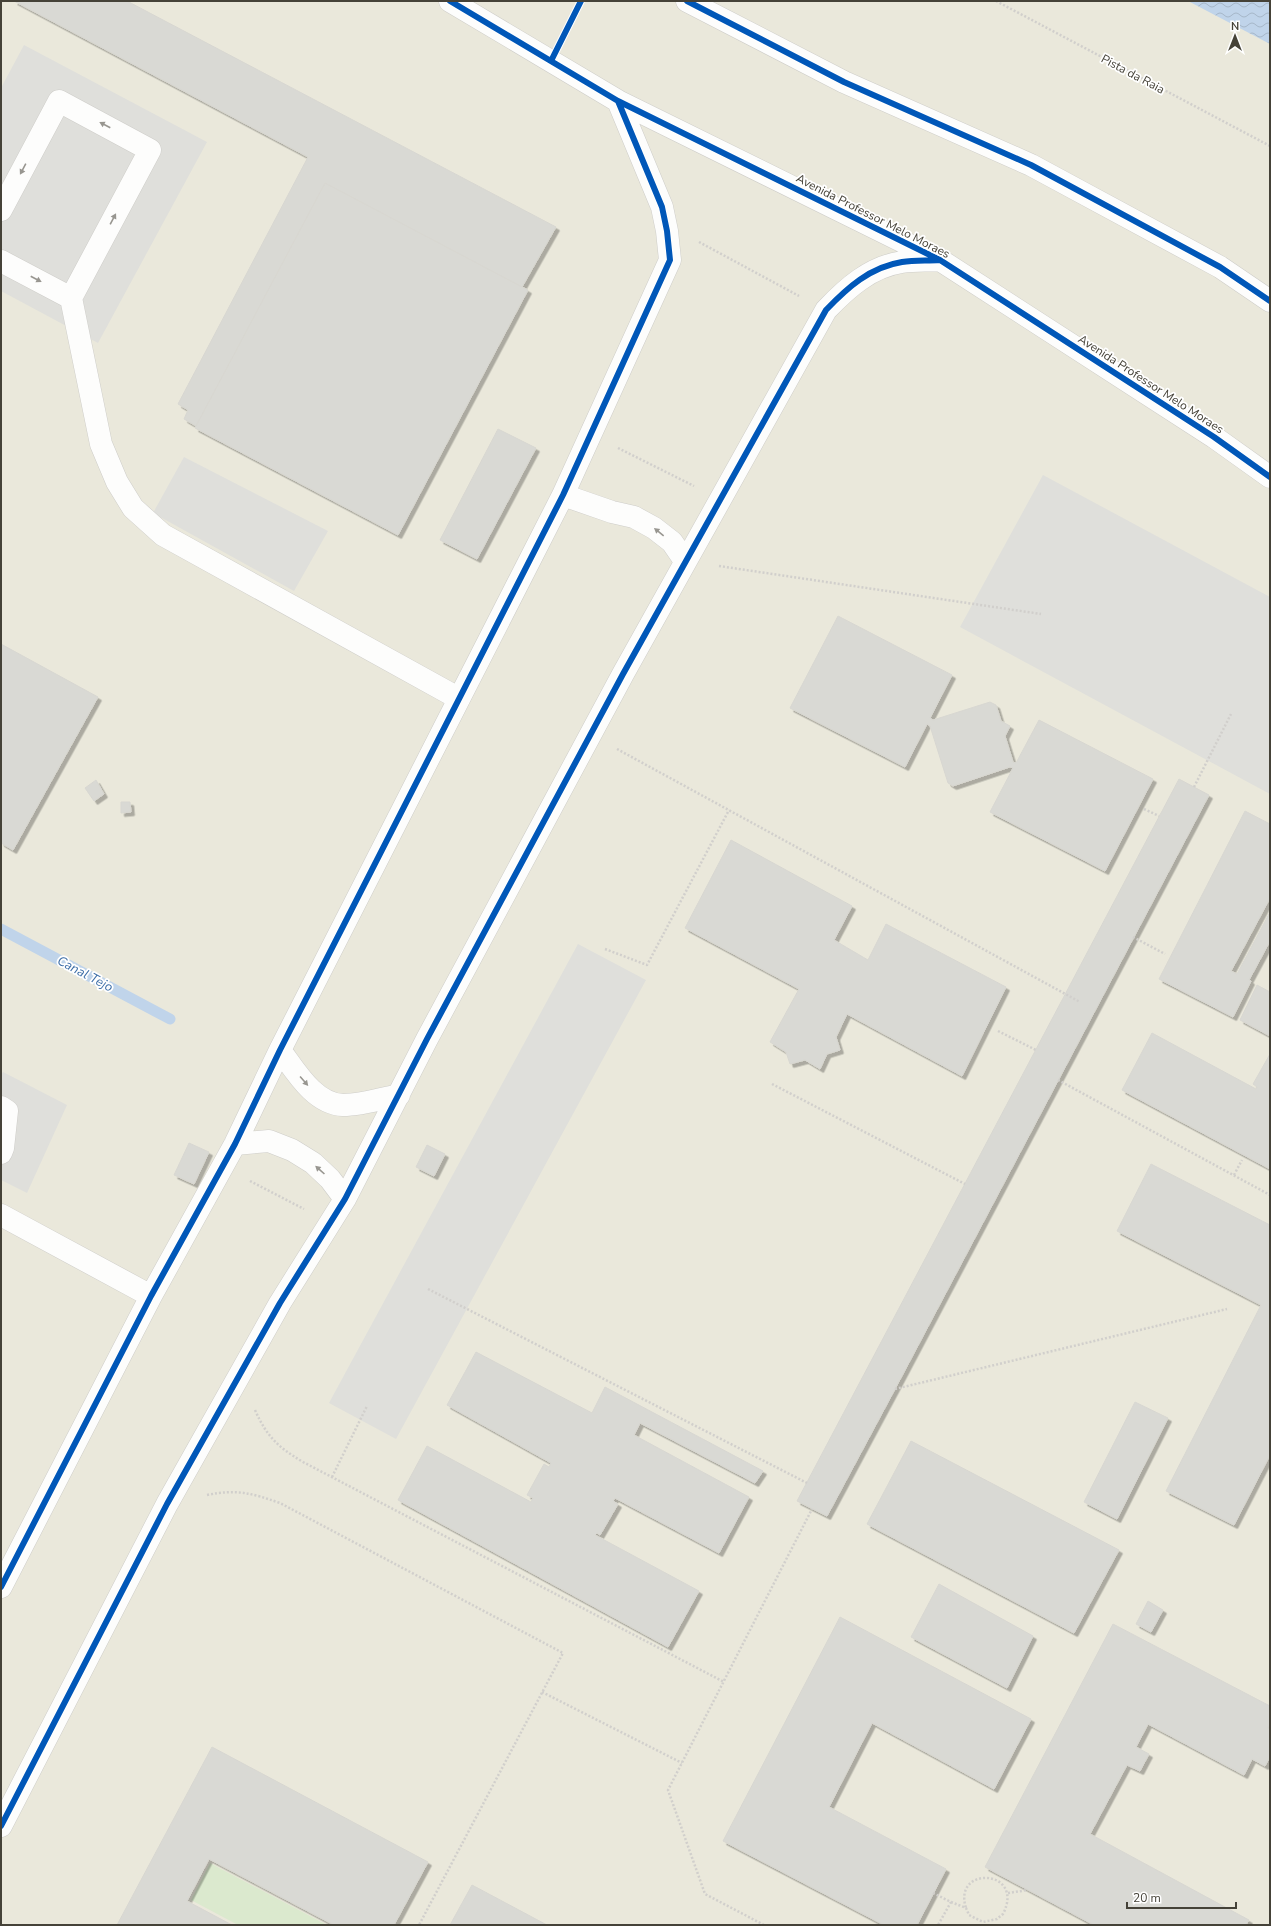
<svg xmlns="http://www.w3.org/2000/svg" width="1271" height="1926" font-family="'Nunito Sans',sans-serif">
	<defs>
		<pattern id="water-waves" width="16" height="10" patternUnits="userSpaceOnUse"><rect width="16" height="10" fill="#c0d4ea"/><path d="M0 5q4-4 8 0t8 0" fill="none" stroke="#a6b7c9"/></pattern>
		<filter id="shadow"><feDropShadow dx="3.5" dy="3.5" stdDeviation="0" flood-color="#0004"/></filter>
	</defs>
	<rect width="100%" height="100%" fill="#f0f0eb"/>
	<!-- education -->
	<path fill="#eae8db" d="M 1,1 L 1270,1 L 1270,1925 L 1,1925 Z"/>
	<!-- green -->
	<path fill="#dbe9ce" d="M 210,1863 L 327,1925 L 238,1925 L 191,1900 Z"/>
	<!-- parking -->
	<path fill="#dfdfdb" d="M 24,45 L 207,142 L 98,343 L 1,291 L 1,88 Z
		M 184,457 L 328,531 L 294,591 L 153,513 Z
		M 1043,475 L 1270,597 L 1270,794 L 960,627 Z
		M 578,944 L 646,980 L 396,1439 L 329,1403 Z
		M 3,1072 L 67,1105 L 27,1193 L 1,1180 L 1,1075 Z"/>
	<!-- water -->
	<path fill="url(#water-waves)" d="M 1188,1 L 1270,1 L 1270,44 Z"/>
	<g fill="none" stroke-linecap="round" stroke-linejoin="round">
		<!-- stream -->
		<path stroke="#c0d4ea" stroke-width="11" d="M 1,929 L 170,1019"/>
	</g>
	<!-- building -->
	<path fill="#d9d9d4" stroke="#d8d7d1" filter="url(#shadow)" d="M 14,1 L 127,1 L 556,227 L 522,287 L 325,183 L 196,426 L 184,419 L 188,410 L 178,404 L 308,157 Z
		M 325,183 L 528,290 L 398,535 L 195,428 Z
		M 498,429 L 536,448 L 477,559 L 440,540 Z
		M 838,616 L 952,675 L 930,718 L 933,720 L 990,702 L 996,705 L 1001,721 L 1010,726 L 1005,736 L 1013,762 L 1016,763 L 1039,720 L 1153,779 L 1105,871 L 990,812 L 1013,768 L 1010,767 L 953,786 L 948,783 L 930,726 L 927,724 L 905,767 L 790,708 Z
		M 1,644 L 98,697 L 13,850 L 1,843 Z
		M 1179,779 L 1209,795 L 895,1389 L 827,1516 L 797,1501 Z
		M 96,780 L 104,794 L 94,801 L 85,788 Z
		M 121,802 L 130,802 L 131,812 L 121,813 Z
		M 1245,811 L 1270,824 L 1270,898 L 1231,971 L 1237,974 L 1270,912 L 1270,941 L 1249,980 L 1251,981 L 1233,1017 L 1159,979 Z
		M 731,840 L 852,906 L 834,940 L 868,960 L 886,924 L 1006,987 L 962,1076 L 847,1014 L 836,1037 L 840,1050 L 827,1054 L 820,1069 L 805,1060 L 790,1064 L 786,1052 L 770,1042 L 799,989 L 685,928 Z
		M 1257,985 L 1270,992 L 1270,1036 L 1240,1020 Z
		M 1152,1033 L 1256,1089 L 1257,1087 L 1253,1084 L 1270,1054 L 1270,1169 L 1122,1090 Z
		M 189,1143 L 209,1152 L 194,1184 L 174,1175 Z
		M 427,1145 L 445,1154 L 434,1176 L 416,1167 Z
		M 1151,1164 L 1270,1225 L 1270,1455 L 1234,1525 L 1166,1491 L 1261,1305 L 1117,1231 Z
		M 476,1352 L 592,1413 L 605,1387 L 763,1471 L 755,1483 L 640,1423 L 634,1435 L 749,1497 L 719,1553 L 615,1498 L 613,1501 L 618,1504 L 600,1535 L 597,1533 L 595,1535 L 699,1591 L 668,1647 L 398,1500 L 427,1446 L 531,1502 L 533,1498 L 527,1495 L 544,1464 L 549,1467 L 551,1463 L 447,1405 Z
		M 1135,1402 L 1168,1418 L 1117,1519 L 1084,1502 Z
		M 911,1441 L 1119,1550 L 1074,1633 L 867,1524 Z
		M 939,1584 L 1033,1636 L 1007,1688 L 911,1637 Z
		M 1148,1601 L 1163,1610 L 1151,1632 L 1136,1624 Z
		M 840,1617 L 1031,1719 L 994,1789 L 872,1723 L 829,1807 L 946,1869 L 917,1925 L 884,1925 L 723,1841 Z
		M 1113,1624 L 1270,1706 L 1270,1724 L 1268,1728 L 1270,1729 L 1270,1757 L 1265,1766 L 1252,1759 L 1244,1775 L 1148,1724 L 1136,1747 L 1149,1754 L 1140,1771 L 1127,1765 L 1090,1834 L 1249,1920 L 1246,1925 L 1094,1925 L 985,1867 Z
		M 212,1747 L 428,1862 L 394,1925 L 334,1925 L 209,1859 L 187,1901 L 232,1925 L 117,1925 Z
		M 472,1885 L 547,1925 L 450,1925 Z"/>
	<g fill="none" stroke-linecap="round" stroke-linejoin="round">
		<!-- minor casing -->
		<g stroke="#cecdc9" stroke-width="23">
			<path id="minor" d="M 450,1 L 618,101 L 940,260 L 1214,437 L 1270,477
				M 687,1 L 844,82 L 1031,165 L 1220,267 L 1270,301
				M 1,210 L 59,101 L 150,150 L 71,298 L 1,261
				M 71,298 L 101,444 L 117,482 L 133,508 L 163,535 L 458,698
				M 563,495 L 612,512 L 634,517 L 654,528 L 672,542 L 685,561
				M 280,1050 C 295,1070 314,1104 343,1105 C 361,1105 381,1099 399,1095
				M 1,1107 L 7,1111 L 3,1148 L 1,1153
				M 235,1144 L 269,1141 L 292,1150 L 313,1163 L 330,1179 L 345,1199
				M 1,1215 L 151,1296
				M 1,1587 L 151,1296 L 235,1144 L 280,1050 L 563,495 L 670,260 L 667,231 L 662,207 L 618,101
				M 1,1826 L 167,1504 L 280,1303 L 345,1199 L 427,1039 L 623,674 L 826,310 C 847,288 870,267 902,262 C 915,260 927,261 940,260"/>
		</g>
		<!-- path -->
		<path stroke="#d1cfcc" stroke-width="2.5" stroke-dasharray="2 2" stroke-linecap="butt" d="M 996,1 L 1270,146
			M 564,34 L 581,1
			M 699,242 L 799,296
			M 618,448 L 694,486
			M 719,566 L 1041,614
			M 617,749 L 1080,1002
			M 1194,787 L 1231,714
			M 1144,809 L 1159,816
			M 1133,937 L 1165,954
			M 605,949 L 647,965 L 729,810
			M 998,1031 L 1036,1050
			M 1058,1080 L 1270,1195
			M 772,1084 L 965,1184
			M 1234,1175 L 1242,1160
			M 250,1181 L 304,1209
			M 428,1289 L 807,1483
			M 895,1389 L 1227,1309
			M 255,1410 C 267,1437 278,1447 303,1462 L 724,1682
			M 332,1477 L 367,1406
			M 207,1495 C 237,1489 251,1493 280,1503 L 563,1653 L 419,1925
			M 542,1692 L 682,1763
			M 933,1893 L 951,1902 L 938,1925
			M 1008,1893 L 1028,1890
			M 951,1902 L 966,1908 L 969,1915 L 983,1922 L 997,1919 L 1003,1914 C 1026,1869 952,1865 966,1908
			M 764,1925 L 705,1894 L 668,1790 L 812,1509"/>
		<!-- minor -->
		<use href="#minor" stroke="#fdfdfc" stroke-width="22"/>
		<!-- cycleway casing -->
		<g stroke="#fff" stroke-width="8">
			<path id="cycleway" d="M 450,1 L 618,101 L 940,260 L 1214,437 L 1270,477
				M 687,1 L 844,82 L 1031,165 L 1220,267 L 1270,301
				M 551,61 L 581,1
				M 1,1587 L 151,1296 L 235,1144 L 280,1050 L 563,495 L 670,260 L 667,231 L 662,207 L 618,101
				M 1,1826 L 167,1504 L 280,1303 L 345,1199 L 427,1039 L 623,674 L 826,310 C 847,288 870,267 902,262 C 915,260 927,261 940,260"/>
		</g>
		<!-- cycleway -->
		<use href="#cycleway" stroke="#0057b8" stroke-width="6"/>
	</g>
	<!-- one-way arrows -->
	<defs><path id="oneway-solid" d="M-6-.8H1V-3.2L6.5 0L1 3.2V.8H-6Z"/></defs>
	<g fill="#989690">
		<use href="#oneway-solid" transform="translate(105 125) rotate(-152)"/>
		<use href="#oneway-solid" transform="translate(23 169) rotate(118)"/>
		<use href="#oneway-solid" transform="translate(113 219) rotate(-62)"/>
		<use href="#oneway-solid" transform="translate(36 279) rotate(28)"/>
		<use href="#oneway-solid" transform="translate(659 532) rotate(-141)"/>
		<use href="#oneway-solid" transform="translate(304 1081) rotate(49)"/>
		<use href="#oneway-solid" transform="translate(320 1170) rotate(-138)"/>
	</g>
	<g text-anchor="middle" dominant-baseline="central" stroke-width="3.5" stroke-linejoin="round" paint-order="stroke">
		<!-- street labels -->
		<g font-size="12" fill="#454238" stroke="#fff">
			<text transform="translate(1133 74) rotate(28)">Pista da Raia</text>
			<text transform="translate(873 216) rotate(27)">Avenida Professor Melo Moraes</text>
			<text transform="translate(1151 384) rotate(33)">Avenida Professor Melo Moraes</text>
		</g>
		<!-- water labels -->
		<g font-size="13" font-style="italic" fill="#3c6da7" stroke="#fff">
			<text transform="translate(85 974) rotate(28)">Canal Tejo</text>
		</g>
	</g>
	<!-- border -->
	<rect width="1271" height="1926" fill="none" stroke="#454238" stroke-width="4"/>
	<!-- north arrow -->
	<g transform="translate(1235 36)" stroke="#ffffff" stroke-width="3" paint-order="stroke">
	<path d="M0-3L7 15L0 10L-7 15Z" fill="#454238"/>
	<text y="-6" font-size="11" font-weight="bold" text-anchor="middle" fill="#454238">N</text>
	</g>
	<!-- scale -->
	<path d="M1127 1902v6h109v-6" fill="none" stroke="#454238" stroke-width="2"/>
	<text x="1133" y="1902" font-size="12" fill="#454238" stroke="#ffffff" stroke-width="3" paint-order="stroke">20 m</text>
</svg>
